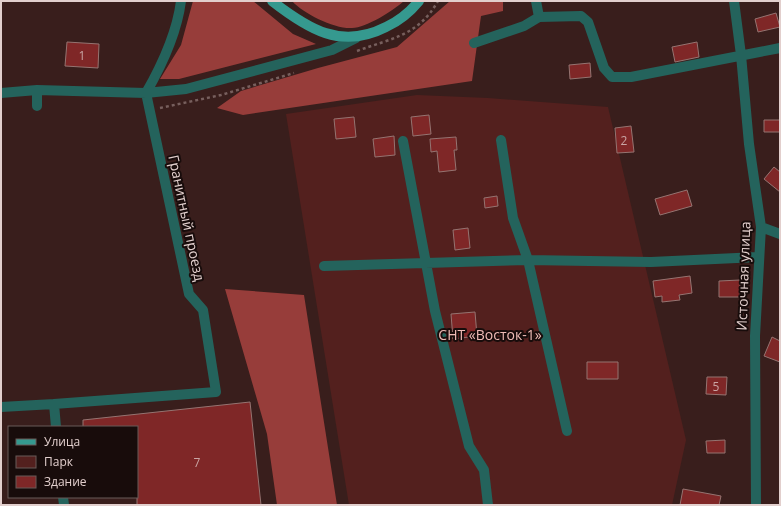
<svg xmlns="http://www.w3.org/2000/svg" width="781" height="506" font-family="'Open Sans',sans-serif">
	<rect width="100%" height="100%" fill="#391e1c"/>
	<!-- green -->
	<path fill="#53201e" d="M 417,95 L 488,98 L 608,107 L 686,440 L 672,505 L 349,505 L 286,114 Z"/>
	<!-- forest -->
	<path fill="#973d3a" d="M 193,1 L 253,1 L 293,34 L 316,44 L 179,79 L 160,79 L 181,45 Z
		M 292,1 L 404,1 C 394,10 366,28 352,28 C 334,29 304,14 292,1 Z
		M 450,1 L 503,1 L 503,11 L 481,16 L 472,81 L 243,115 L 217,108 L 241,91 L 318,68 L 397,47 Z
		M 225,289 L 304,295 L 337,505 L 277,505 L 267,434 Z"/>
	<!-- building -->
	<path fill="#7f2727" stroke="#957471" d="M 776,13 L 780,27 L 758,32 L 755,19 Z
		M 67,42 L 99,44 L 98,68 L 65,66 Z
		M 697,42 L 699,57 L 675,62 L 672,47 Z
		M 590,63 L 591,77 L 570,79 L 569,65 Z
		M 429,115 L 431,134 L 413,136 L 411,117 Z
		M 354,117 L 356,137 L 336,139 L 334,119 Z
		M 764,120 L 780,120 L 780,132 L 764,132 Z
		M 631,126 L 634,152 L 617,153 L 615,128 Z
		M 394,136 L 395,155 L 375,157 L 373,139 Z
		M 456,137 L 457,150 L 454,150 L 456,170 L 439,172 L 437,151 L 431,152 L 430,139 Z
		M 774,167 L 780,172 L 780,192 L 764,179 Z
		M 687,190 L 692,206 L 660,215 L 655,199 Z
		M 497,196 L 498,206 L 485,208 L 484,198 Z
		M 468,228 L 470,248 L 455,250 L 453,230 Z
		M 690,276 L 692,293 L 679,295 L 680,300 L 662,302 L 662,296 L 655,297 L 653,281 Z
		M 740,280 L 740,297 L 719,297 L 719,281 Z
		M 475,312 L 477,336 L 453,339 L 451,314 Z
		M 772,337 L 780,341 L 780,362 L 764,356 Z
		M 587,362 L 618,362 L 618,379 L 587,379 Z
		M 707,377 L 727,377 L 726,395 L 706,394 Z
		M 250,402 L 261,505 L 137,505 L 137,427 L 83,427 L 83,420 Z
		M 725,440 L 725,453 L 707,453 L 706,441 Z
		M 683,489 L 721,496 L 719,505 L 680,505 Z"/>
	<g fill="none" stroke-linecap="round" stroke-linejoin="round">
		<!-- path -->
		<path stroke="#775f5d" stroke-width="2.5" stroke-dasharray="3 3" stroke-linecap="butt" d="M 357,51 C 392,38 418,36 438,1
			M 160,108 L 221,95 L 294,73"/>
		<!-- minor -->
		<path stroke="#24635c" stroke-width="10" d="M 536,1 L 539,17
			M 734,1 L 741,55 L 749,144 L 761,227 L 755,336 L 756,505
			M 474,43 L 524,26 L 539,17 L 581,16 L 588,22 L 604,68 L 612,77 L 631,77 L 780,48
			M 1,93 L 37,90 L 146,93 L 186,89 L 332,50 L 356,38
			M 146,93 C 162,65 177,33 181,1
			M 37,106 L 37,90
			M 501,140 L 513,218 L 528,260 L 567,431
			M 403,141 L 435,311 L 469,446 L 484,470 L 488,505
			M 761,227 L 780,234
			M 324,266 L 528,260 L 651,262 L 758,257
			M 1,407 L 54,404
			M 56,427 L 54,404 L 216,392 L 203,310 L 189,294 L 146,93
			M 63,497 L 64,505"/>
		<!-- major -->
		<path stroke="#35998f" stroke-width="10" d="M 272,1 C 308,29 341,50 386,27 C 399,21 410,12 419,1"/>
	</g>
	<g text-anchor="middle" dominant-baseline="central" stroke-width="4" stroke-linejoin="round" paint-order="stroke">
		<!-- number labels -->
		<g font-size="12" fill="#c9a5a4">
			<text x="82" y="55">1</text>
			<text x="624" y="140">2</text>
			<text x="716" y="386">5</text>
			<text x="197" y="462">7</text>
		</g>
		<!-- street labels -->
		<g font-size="14" fill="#e2cfcd" stroke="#180c0b">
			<text transform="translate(187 218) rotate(78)">Гранитный проезд</text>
			<text transform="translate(743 276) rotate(-88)">Источная улица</text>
		</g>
		<!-- park labels -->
		<g font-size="14" fill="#efbbb6" stroke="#180c0b">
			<text x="490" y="334">СНТ «Восток-1»</text>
		</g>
	</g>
	<!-- border -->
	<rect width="781" height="506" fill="none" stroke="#e2cfcd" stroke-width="4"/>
	<!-- legend -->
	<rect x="8" y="426" width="130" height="72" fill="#180c0b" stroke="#695a59"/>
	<rect x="16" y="439" width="20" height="6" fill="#35998f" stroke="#695a59"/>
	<text x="44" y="446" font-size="12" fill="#e2cfcd">Улица</text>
	<rect x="16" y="456" width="20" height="12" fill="#53201e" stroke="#695a59"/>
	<text x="44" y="466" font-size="12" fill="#e2cfcd">Парк</text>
	<rect x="16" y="476" width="20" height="12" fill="#7f2727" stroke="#695a59"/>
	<text x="44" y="486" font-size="12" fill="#e2cfcd">Здание</text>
</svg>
